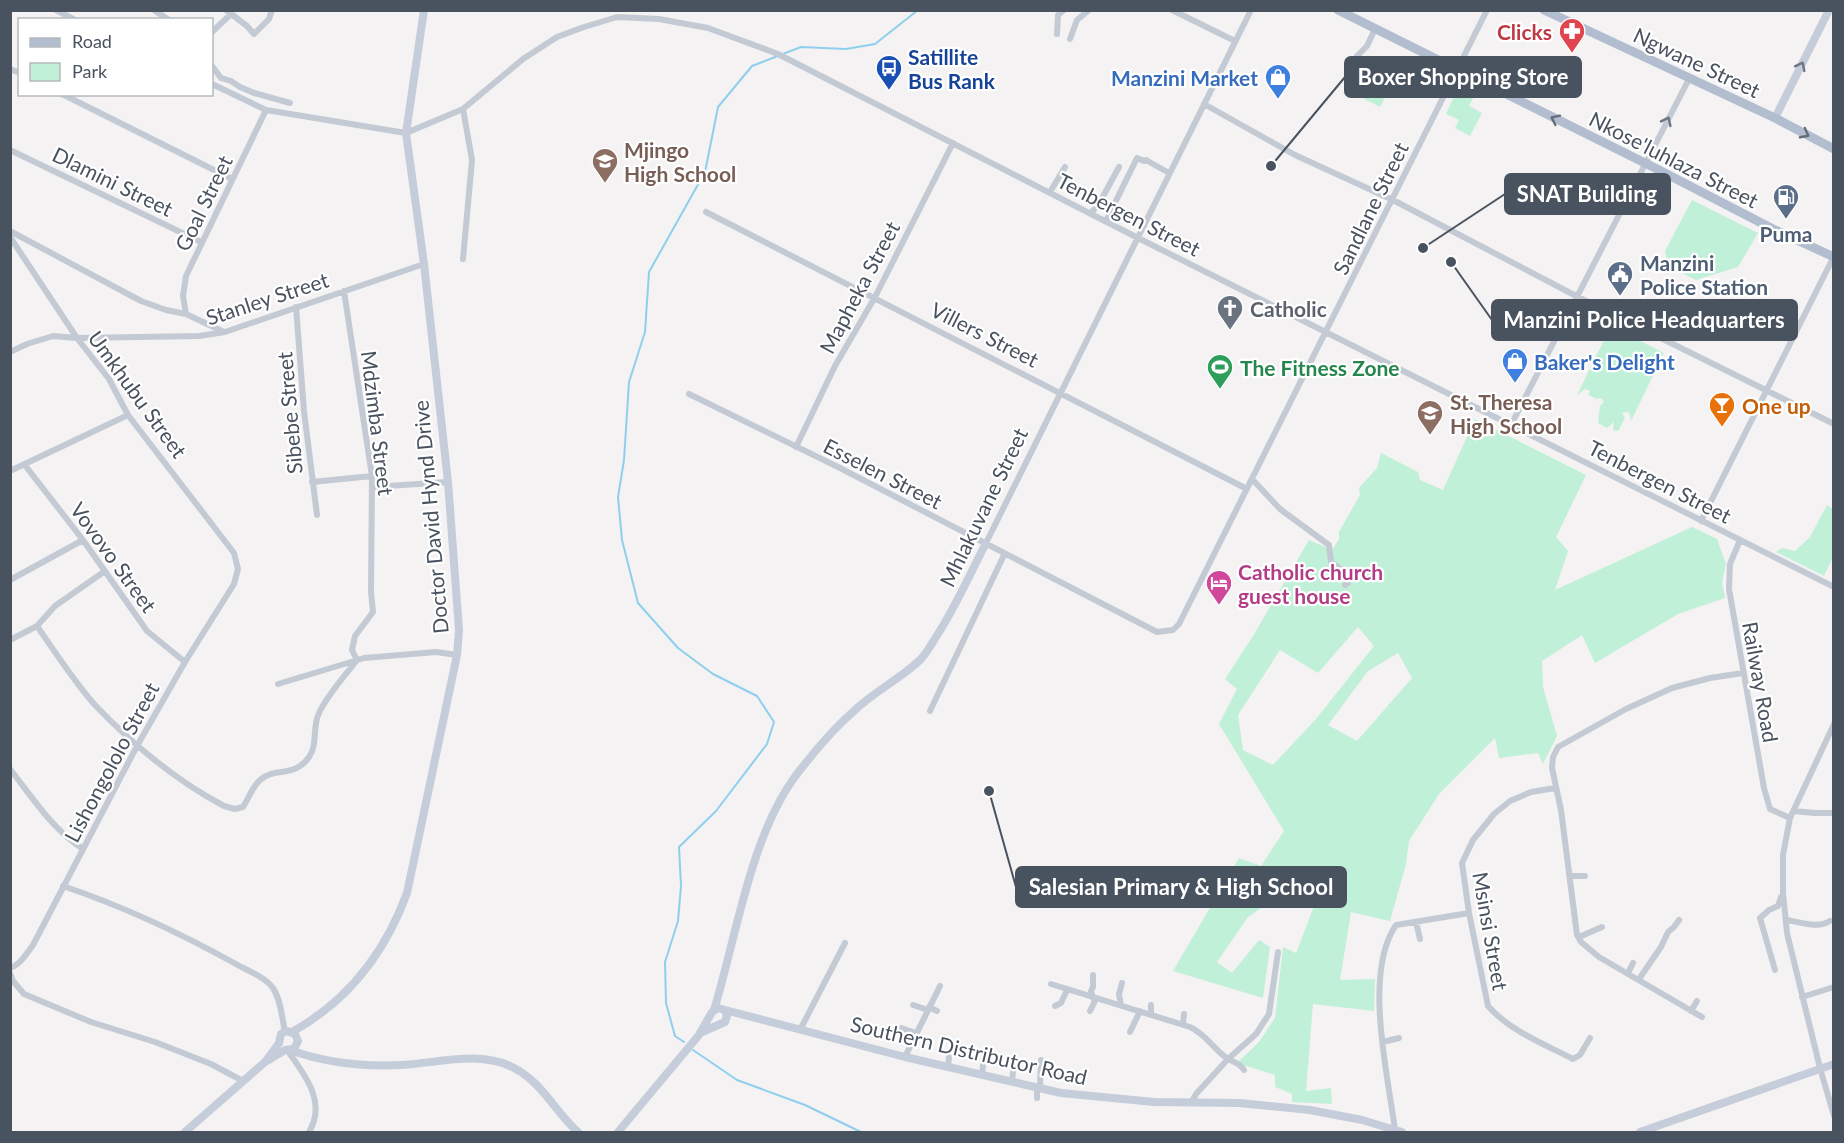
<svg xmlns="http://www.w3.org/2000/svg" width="1844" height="1143" font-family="Lato,sans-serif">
	<rect width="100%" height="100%" fill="#f4f2f2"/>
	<!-- green -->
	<path fill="#c1f0d9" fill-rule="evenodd" d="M 1364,77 L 1389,90 L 1380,107 L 1355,94 Z
		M 1460,83 L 1477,91 L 1469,106 L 1482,113 L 1470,136 L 1455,128 L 1459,120 L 1446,114 Z
		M 1692,200 L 1758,233 L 1738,267 L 1696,280 L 1668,266 L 1665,251 Z
		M 1611,326 L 1664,353 L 1631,421 L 1629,412 L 1622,413 L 1625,418 L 1618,431 L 1613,430 L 1614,422 L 1607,428 L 1598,423 L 1600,406 L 1604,402 L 1601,398 L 1597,399 L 1588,395 L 1590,391 L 1585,389 L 1577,395 Z
		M 1475,419 L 1586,475 L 1556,537 L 1568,551 L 1555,590 L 1692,527 L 1717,539 L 1726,564 L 1722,582 L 1725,598 L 1678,614 L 1595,663 L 1582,635 L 1542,661 L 1543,687 L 1557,736 L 1543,764 L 1538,753 L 1499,758 L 1495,738 L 1439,794 L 1409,841 L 1406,864 L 1390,921 L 1351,912 L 1340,980 L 1375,979 L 1374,1011 L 1313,1004 L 1306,1091 L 1331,1088 L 1332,1104 L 1292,1102 L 1292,1094 L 1275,1087 L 1275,1075 L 1237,1063 L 1259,1042 L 1275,1018 L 1283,947 L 1296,953 L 1316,901 L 1286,891 L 1248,917 L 1217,962 L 1232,973 L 1259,940 L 1270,947 L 1263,998 L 1173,971 L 1239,858 L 1261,866 L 1284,831 L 1219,724 L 1237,689 L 1225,679 L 1253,636 L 1309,540 L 1332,550 L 1339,539 L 1339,532 L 1360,495 L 1359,488 L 1377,468 L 1381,453 L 1418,472 L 1420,480 L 1443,490 ZM 1358,627 L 1374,646 L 1316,719 L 1273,765 L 1243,750 L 1238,715 L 1280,650 L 1318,673 ZM 1398,653 L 1412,678 L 1357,741 L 1328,725 L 1368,671 Z
		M 1827,505 L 1833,509 L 1833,557 L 1824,576 L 1776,552 L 1782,548 L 1795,551 L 1810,537 Z"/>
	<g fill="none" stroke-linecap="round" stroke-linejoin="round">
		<!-- stream -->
		<path stroke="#8fcfed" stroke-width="2" d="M 684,1042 L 675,1036 L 666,1003 L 665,962 L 678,921 L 681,886 L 679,847 L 716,811 L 767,744 L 774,722 L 757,696 L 713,674 L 678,648 L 638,603 L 622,540 L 618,497 L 624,460 L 629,382 L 645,332 L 649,272 L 705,172 L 718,107 L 752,66 L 801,47 L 846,49 L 875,44 L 918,10
			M 693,1050 L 737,1080 L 805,1105 L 861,1132"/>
		<!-- street -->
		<path stroke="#c3cad3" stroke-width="6" d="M 56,10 L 75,20
			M 154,10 L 169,20
			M 226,10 L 247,26 L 254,34 L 269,19 L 272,10
			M 1172,10 L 1235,41
			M 212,32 L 230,15
			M 1057,34 L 1058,15 L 1064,10
			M 1070,39 L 1077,20 L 1089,10
			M 1357,56 L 1367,46 L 1375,29
			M 212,66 L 221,78 L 231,81 L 240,87 L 254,93 L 290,103
			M 10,69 L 20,73
			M 212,84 L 266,110 L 406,133 L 463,109 L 523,59 L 557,37 L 584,27 L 617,17 L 659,19 L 708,28 L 778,54 L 1138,238 L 1834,587
			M 62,94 L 232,179
			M 1204,104 L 1295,155 L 1393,200 L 1578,297 L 1834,424
			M 463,109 L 472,160 L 463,259
			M 10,150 L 201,242
			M 1050,192 L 1065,167
			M 706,212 L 1247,489
			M 1091,213 L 1100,202 L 1119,167
			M 1106,221 L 1137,158 L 1144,161 L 1146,160 L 1169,173
			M 10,231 L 141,301 L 166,310 L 186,314 L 224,332
			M 10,237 L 77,338 L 109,379 L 128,415 L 234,553 L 238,569 L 234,584 L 185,662 L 137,746 L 33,945 C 27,953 20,965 10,968
			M 296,307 L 304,411 L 317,515
			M 186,314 L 183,296 L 186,276 L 266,110
			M 10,352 L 27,344 L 53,336 L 77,338 L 199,336 L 225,332 L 424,264
			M 689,394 L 838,467 L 1157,632 L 1173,630 L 1179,624 L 1487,10
			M 1511,425 L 1689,79
			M 796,447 L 835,366 L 875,297 L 953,143
			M 24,464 L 83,540 L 147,631 L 185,662
			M 10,471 L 128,415
			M 1252,479 L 1280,509 L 1329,545 L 1331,562 L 1349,575 L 1348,583 L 1345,585
			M 312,482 L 372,476
			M 373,487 L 448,482
			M 1701,521 L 1834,256
			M 1740,540 L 1730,564 L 1729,589 L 1764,788 L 1770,809 L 1790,818
			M 985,545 L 1251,10
			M 10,580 L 83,540
			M 37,626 C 55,652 73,680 94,704 C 133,745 175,780 224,806 L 235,809 L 243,807 C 248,799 253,786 260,780 C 274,767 295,778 309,757 C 318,745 312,727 319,713 C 328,694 344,677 357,660 L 352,650 L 355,636 L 373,612 L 371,592 L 372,476 L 344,291
			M 10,640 L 37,626 L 55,606 L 105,571
			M 278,684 L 364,658 L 436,652 L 457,655
			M 930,711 L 1004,555
			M 1834,724 L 1790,818 L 1783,855 L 1783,893 L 1787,933 L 1820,1068 L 1834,1116
			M 10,769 C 32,797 52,829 83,849
			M 1555,788 L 1531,792 L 1510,801 L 1494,814 L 1473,840 L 1462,863 L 1469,913 L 1488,1006 C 1510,1031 1544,1044 1573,1059 L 1580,1055 L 1590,1038
			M 1794,811 L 1814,813 L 1834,813
			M 1570,876 L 1585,876
			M 63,886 C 122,906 180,933 234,963 C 246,970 264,976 273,988 C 281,1000 282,1018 285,1032
			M 1786,920 C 1801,922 1817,929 1830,921
			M 1416,922 L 1420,939
			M 1579,937 L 1602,927
			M 1775,970 L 1760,918 L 1769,910 L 1778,906 L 1781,897
			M 10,973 L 13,981 L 24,994 L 91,1022 L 155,1042 L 211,1064 L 243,1081
			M 1628,973 L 1633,963
			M 1639,979 L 1661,947 L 1668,932 L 1674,927 L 1679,920
			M 1051,984 L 1190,1027 C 1206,1034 1214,1050 1228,1059 C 1235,1063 1240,1063 1244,1070
			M 1802,997 L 1834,987
			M 1093,998 L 1091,991 L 1093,987 L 1093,975
			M 913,1005 L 928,1010
			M 1121,1005 L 1119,994 L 1122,983
			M 1055,1006 L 1061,1003 L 1067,990
			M 929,1007 L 937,1011
			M 1090,1011 L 1096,999
			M 1691,1011 L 1697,1001
			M 1151,1014 L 1151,1005
			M 1702,1017 L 1599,957 L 1581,942 L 1577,935 L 1561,810 L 1552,768 L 1553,757 L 1558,747 L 1626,709 L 1672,688 L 1710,678 L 1743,673
			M 1183,1024 L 1184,1014
			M 901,1028 L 916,1033
			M 800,1030 L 845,943
			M 1130,1032 L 1140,1011
			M 1383,1042 L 1399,1038
			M 287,1050 C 305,1075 327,1102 309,1132
			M 905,1057 L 940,986
			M 948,1067 L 949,1057
			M 982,1075 L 983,1065
			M 1012,1081 L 1013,1072
			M 1040,1088 L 1041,1060
			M 1037,1098 L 1037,1087
			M 1192,1101 L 1196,1094 L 1228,1059 L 1256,1034 L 1269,1014 L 1278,952
			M 1395,1130 C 1388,1075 1363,973 1396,925 L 1469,913"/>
		<!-- secondary -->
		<path stroke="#c5ccda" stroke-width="8" d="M 1775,118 L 1829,10
			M 714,1010 C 736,938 750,839 794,778 C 812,754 832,730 855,710 C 875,691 900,679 920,660 C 926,654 931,645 936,637 C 955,608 969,576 985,545
			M 725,1010 L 905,1057 L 1061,1093 L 1154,1102 L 1239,1103 L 1310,1110 L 1362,1120 L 1402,1132
			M 292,1032 C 348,1001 385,953 407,893 L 457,655 L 459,630 L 448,482 L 424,264 L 406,133 L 424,10
			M 290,1050 C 326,1063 363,1067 402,1065 C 437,1063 481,1050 514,1068 C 543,1083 555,1112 578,1132
			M 185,1132 L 265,1062 L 285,1050 L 294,1049 L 298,1041 L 295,1034 L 287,1031 L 281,1034 L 279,1043 L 265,1062
			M 618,1132 L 699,1035 L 712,1012 L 718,1008 L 725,1010 L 727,1016 L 725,1022 L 700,1033
			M 1640,1132 L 1834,1064"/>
		<!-- primary -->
		<path stroke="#b2bed0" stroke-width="9" d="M 1338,10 L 1657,169 L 1773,229 L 1834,257
			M 1544,10 L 1775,118 L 1834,149"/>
	</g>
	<!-- one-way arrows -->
	<defs><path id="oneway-chevron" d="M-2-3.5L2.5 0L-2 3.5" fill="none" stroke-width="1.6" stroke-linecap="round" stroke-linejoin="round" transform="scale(1.5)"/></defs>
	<use stroke="#6e7784" href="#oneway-chevron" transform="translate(1801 66) rotate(-63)"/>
	<g stroke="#636d7b">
		<use href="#oneway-chevron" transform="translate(1555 119) rotate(-154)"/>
		<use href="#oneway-chevron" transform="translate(1805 134) rotate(28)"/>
	</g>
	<use stroke="#6e7682" href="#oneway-chevron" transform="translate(1667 121) rotate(-64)"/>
	<!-- icons -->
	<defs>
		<g id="pharmacy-pin" transform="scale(1.35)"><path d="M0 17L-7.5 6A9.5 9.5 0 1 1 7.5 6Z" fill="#e0444e" stroke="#fff"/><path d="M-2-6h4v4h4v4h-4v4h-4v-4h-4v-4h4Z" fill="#fff"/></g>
		<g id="bus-pin" transform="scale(1.35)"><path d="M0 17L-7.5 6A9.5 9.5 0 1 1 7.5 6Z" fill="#1a4fb4" stroke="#fff"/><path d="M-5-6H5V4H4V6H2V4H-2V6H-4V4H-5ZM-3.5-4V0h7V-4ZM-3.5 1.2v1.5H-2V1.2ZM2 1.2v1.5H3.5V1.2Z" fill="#fff"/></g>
		<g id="shop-pin" transform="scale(1.35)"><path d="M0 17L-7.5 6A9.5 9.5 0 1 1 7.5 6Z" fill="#3f7fe0" stroke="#fff"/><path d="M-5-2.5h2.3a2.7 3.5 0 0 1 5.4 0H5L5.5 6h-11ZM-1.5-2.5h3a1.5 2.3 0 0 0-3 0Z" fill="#fff"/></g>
		<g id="school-pin" transform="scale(1.35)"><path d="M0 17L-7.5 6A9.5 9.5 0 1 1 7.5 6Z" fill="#8d6e63" stroke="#fff"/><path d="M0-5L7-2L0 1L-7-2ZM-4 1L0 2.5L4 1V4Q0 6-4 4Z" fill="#fff"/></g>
		<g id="fuel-pin" transform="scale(1.35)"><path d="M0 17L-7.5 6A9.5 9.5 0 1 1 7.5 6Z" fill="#5c6f8a" stroke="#fff"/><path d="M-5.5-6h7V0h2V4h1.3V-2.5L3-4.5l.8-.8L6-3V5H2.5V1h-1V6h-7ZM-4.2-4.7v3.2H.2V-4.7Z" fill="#fff"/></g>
		<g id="civic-pin" transform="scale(1.35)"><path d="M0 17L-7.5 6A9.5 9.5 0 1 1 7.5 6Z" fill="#5c6f8a" stroke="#fff"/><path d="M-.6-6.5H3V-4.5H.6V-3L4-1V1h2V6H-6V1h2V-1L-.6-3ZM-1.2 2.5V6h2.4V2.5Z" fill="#fff"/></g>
		<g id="church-pin" transform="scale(1.35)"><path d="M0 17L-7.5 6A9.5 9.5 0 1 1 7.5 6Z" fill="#6b7280" stroke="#fff"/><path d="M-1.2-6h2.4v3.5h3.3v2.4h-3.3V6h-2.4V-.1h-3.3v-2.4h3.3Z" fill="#fff"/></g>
		<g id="stadium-pin" transform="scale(1.35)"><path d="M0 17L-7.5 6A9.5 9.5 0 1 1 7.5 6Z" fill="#2e9e5b" stroke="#fff"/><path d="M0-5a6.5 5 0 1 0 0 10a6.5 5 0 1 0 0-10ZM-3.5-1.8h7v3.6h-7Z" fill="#fff"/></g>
		<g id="bar-pin" transform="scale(1.35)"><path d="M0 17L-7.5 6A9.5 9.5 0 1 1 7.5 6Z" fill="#e8710a" stroke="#fff"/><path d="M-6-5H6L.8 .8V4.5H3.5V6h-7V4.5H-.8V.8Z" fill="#fff"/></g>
		<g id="hotel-pin" transform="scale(1.35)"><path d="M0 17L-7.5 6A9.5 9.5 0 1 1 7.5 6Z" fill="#d1479c" stroke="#fff"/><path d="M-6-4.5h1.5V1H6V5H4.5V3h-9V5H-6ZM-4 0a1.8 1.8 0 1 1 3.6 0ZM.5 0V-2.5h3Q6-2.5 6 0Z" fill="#fff"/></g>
	</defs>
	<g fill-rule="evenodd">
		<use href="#pharmacy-pin" x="1572" y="31"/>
		<use href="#bus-pin" x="889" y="68"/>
		<use href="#shop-pin" x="1278" y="77"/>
		<use href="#school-pin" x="605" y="161"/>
		<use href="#fuel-pin" x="1786" y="197"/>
		<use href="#civic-pin" x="1620" y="274"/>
		<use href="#church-pin" x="1230" y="308"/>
		<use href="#shop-pin" x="1515" y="361"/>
		<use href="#stadium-pin" x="1220" y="367"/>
		<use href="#bar-pin" x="1722" y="405"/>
		<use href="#school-pin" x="1430" y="413"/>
		<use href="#hotel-pin" x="1219" y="583"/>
	</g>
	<g text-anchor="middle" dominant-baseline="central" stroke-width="4.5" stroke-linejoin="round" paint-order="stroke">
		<!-- health labels -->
		<g font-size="21" font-weight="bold" fill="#be3a42" stroke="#fff" text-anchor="end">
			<text x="1552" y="31">Clicks</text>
		</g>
		<!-- transit labels -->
		<g font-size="21" font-weight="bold" fill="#164399" stroke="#fff" text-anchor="start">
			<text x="908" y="56">Satillite<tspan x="908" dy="24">Bus Rank</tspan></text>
		</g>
		<!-- street labels -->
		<g font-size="21" fill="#49525f" stroke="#fff">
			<text transform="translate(1697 62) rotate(25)">Ngwane Street</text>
			<text transform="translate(1674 159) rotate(27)">Nkose'luhlaza Street</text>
			<text transform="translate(113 181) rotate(26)">Dlamini Street</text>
			<text transform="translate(203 203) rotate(-64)">Goal Street</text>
			<text transform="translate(1370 208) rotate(-64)">Sandlane Street</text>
			<text transform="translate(1129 214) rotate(27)">Tenbergen Street</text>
			<text transform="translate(859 287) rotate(-62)">Mapheka Street</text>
			<text transform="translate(267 298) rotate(-18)">Stanley Street</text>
			<text transform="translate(985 334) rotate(27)">Villers Street</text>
			<text transform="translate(138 394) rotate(54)">Umkhubu Street</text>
			<text transform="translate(289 413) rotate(-95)">Sibebe Street</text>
			<text transform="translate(378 423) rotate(83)">Mdzimba Street</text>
			<text transform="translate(883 473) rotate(27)">Esselen Street</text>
			<text transform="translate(1660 481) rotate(27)">Tenbergen Street</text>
			<text transform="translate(983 507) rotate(-64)">Mhlakuvane Street</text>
			<text transform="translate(430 517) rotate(-95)">Doctor David Hynd Drive</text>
			<text transform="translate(114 557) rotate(54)">Vovovo Street</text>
			<text transform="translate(1761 682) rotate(80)">Railway Road</text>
			<text transform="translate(111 762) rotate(-62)">Lishongololo Street</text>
			<text transform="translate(1491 931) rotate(80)">Msinsi Street</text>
			<text transform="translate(969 1050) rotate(13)">Southern Distributor Road</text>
		</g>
		<!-- shop labels -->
		<g font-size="21" font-weight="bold" fill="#366cbe" stroke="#fff" text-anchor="end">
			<text x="1258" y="77">Manzini Market</text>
			<text x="1534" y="361" text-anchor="start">Baker's Delight</text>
		</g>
		<!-- education labels -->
		<g font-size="21" font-weight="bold" fill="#785e54" stroke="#fff" text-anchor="start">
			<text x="624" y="149">Mjingo<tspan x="624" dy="24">High School</tspan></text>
			<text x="1450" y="401">St. Theresa<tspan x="1450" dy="24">High School</tspan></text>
		</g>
		<!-- service labels -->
		<g font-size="21" font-weight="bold" fill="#4e5e75" stroke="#fff">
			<text x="1786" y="233">Puma</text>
			<text x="1640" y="262" text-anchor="start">Manzini<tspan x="1640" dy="24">Police Station</tspan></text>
		</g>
		<!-- worship labels -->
		<g font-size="21" font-weight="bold" fill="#5b616d" stroke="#fff" text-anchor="start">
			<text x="1250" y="308">Catholic</text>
		</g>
		<!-- leisure labels -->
		<g font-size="21" font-weight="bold" fill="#27864d" stroke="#fff" text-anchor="start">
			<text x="1240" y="367">The Fitness Zone</text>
		</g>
		<!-- food labels -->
		<g font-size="21" font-weight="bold" fill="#c56008" stroke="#fff" text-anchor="start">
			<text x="1742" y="405">One up</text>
		</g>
		<!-- hotel labels -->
		<g font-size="21" font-weight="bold" fill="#b23c85" stroke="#fff" text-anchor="start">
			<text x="1238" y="571">Catholic church<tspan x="1238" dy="24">guest house</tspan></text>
		</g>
	</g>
	<!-- callouts -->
	<path fill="none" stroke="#49525f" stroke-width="2" d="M1271 166L1345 77M1423 248L1505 194M1451 262L1492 320M989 791L1016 887"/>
	<g fill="#49525f" stroke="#fff" stroke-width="2">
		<circle cx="1271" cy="166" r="6"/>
		<circle cx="1423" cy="248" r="6"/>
		<circle cx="1451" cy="262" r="6"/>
		<circle cx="989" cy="791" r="6"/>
	</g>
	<g fill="#49525f" stroke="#49525f" stroke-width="2">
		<rect x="1345" y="57" width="236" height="40" rx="6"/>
		<rect x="1505" y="174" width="165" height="40" rx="6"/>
		<rect x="1492" y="300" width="305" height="40" rx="6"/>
		<rect x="1016" y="867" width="330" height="40" rx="6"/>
	</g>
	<g font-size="22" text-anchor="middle" font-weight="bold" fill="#fff">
		<text x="1463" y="85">Boxer Shopping Store</text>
		<text x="1587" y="202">SNAT Building</text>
		<text x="1644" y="328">Manzini Police Headquarters</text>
		<text x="1181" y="895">Salesian Primary &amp; High School</text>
	</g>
	<!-- border -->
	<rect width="1844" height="1143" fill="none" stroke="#49525f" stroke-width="24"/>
	<!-- legend -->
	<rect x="18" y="18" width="195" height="78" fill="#ffffff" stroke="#b6babf" stroke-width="1.5"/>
	<rect x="30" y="38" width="30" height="9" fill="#b2bed0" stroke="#b6babf" stroke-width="1.5"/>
	<text x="72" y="48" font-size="18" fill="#49525f">Road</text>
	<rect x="30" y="63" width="30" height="18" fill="#c1f0d9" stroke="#b6babf" stroke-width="1.5"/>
	<text x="72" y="78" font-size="18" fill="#49525f">Park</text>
</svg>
